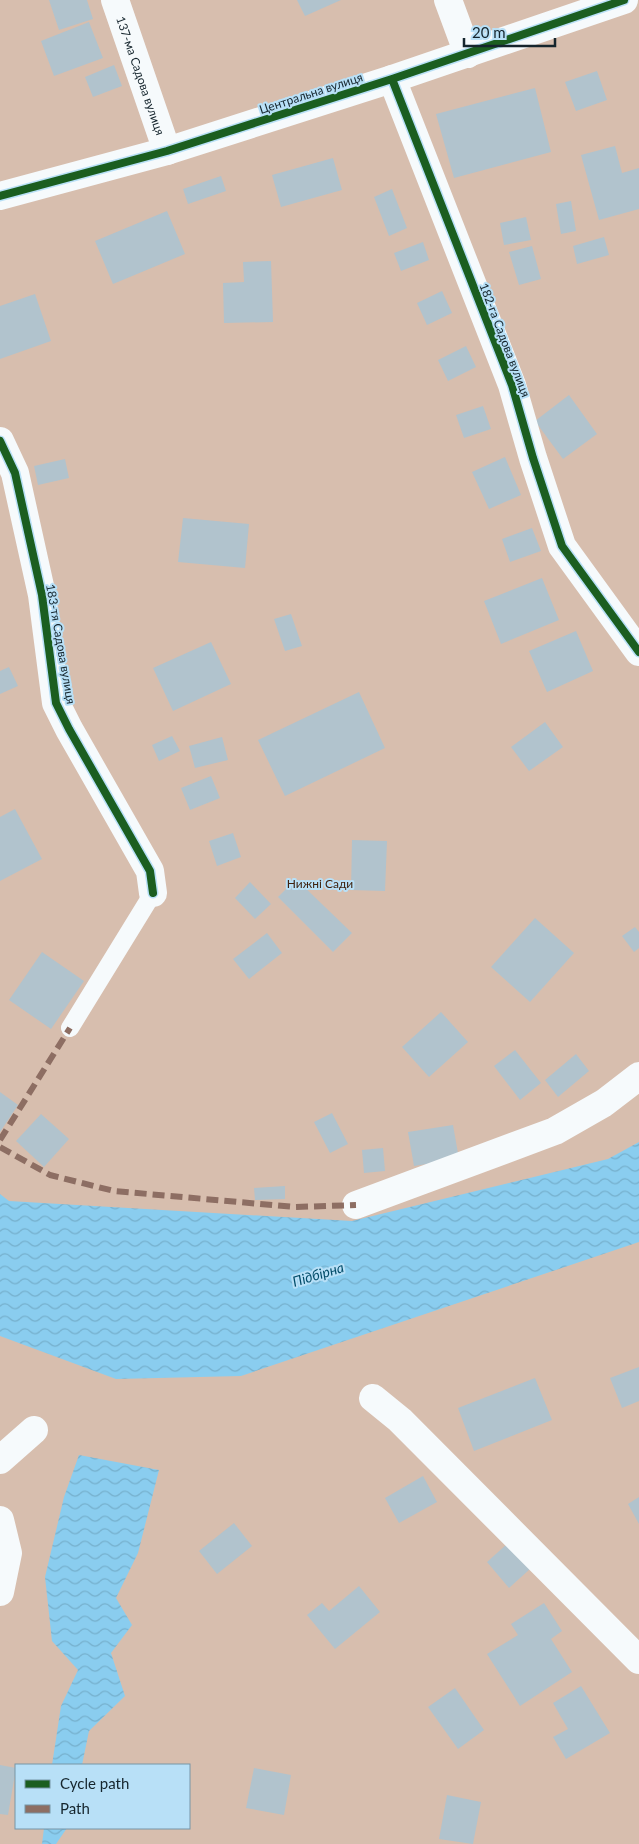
<svg xmlns="http://www.w3.org/2000/svg" width="639" height="1844" font-family="Lato,sans-serif">
	<defs>
		<pattern id="water-waves" width="16" height="10" patternUnits="userSpaceOnUse" patternTransform="scale(1.25)"><rect width="16" height="10" fill="#8acdef"/><path d="M0 5q4-4 8 0t8 0" fill="none" stroke="#76b0cd"/></pattern>
	</defs>
	<rect width="100%" height="100%" fill="#c6dce9"/>
	<!-- garden -->
	<path fill="#d7beae" fill-rule="evenodd" d="M 0,0 L 639,0 L 639,1844 L 0,1844 ZM 16,1765 L 189,1765 L 189,1828 L 16,1828 Z"/>
	<!-- water -->
	<path fill="url(#water-waves)" d="M 639,1142 L 639,1242 L 241,1376 L 116,1379 L 0,1336 L 0,1194 L 9,1201 L 352,1221 L 608,1159 Z
		M 79,1455 L 159,1470 L 138,1553 L 116,1598 L 132,1625 L 111,1653 L 125,1696 L 89,1731 L 82,1765 L 52,1765 L 61,1706 L 78,1670 L 52,1641 L 45,1577 L 64,1497 Z
		M 44,1828 L 67,1828 L 56,1844 L 42,1844 Z"/>
	<!-- building -->
	<path fill="#b1c3cd" d="M 49,0 L 87,0 L 93,19 L 59,30 Z
		M 297,0 L 341,0 L 305,16 Z
		M 89,22 L 103,58 L 54,76 L 41,41 Z
		M 114,65 L 122,86 L 93,97 L 85,77 Z
		M 597,71 L 607,100 L 576,111 L 565,82 Z
		M 535,88 L 551,152 L 454,178 L 436,114 Z
		M 615,146 L 622,173 L 639,168 L 639,209 L 599,220 L 581,155 Z
		M 333,158 L 342,190 L 281,207 L 272,175 Z
		M 221,176 L 226,191 L 188,204 L 183,189 Z
		M 392,189 L 407,228 L 389,236 L 374,197 Z
		M 571,201 L 576,231 L 561,234 L 556,204 Z
		M 167,211 L 185,254 L 113,284 L 95,241 Z
		M 526,217 L 531,240 L 504,245 L 500,223 Z
		M 604,237 L 609,255 L 577,264 L 573,246 Z
		M 423,242 L 429,260 L 401,271 L 394,253 Z
		M 532,246 L 541,279 L 519,285 L 509,252 Z
		M 271,261 L 273,322 L 224,323 L 223,283 L 244,282 L 243,262 Z
		M 442,291 L 452,313 L 427,325 L 417,303 Z
		M 35,294 L 51,341 L 0,359 L 0,306 Z
		M 466,346 L 476,367 L 448,381 L 438,360 Z
		M 569,395 L 597,434 L 563,459 L 535,421 Z
		M 483,406 L 491,429 L 464,438 L 456,415 Z
		M 505,457 L 521,495 L 489,509 L 472,472 Z
		M 65,459 L 69,478 L 38,485 L 34,466 Z
		M 183,518 L 249,524 L 245,568 L 178,562 Z
		M 532,528 L 541,551 L 510,562 L 502,539 Z
		M 542,578 L 559,620 L 501,644 L 484,601 Z
		M 291,614 L 302,646 L 285,651 L 274,619 Z
		M 576,631 L 593,671 L 547,692 L 529,651 Z
		M 211,642 L 231,684 L 173,711 L 153,668 Z
		M 9,667 L 18,686 L 0,694 L 0,671 Z
		M 359,692 L 385,748 L 285,796 L 258,740 Z
		M 545,722 L 563,747 L 529,771 L 511,747 Z
		M 172,736 L 180,751 L 159,761 L 152,745 Z
		M 222,737 L 228,760 L 195,768 L 189,746 Z
		M 211,776 L 220,798 L 190,810 L 181,788 Z
		M 15,809 L 42,859 L 0,881 L 0,817 Z
		M 233,833 L 241,857 L 217,866 L 209,841 Z
		M 352,840 L 387,841 L 385,891 L 351,890 Z
		M 296,879 L 352,933 L 333,952 L 278,897 Z
		M 250,882 L 271,904 L 255,919 L 235,898 Z
		M 535,918 L 574,953 L 530,1002 L 491,967 Z
		M 635,927 L 639,932 L 639,948 L 634,952 L 622,936 Z
		M 267,933 L 282,953 L 249,979 L 233,959 Z
		M 42,952 L 84,981 L 51,1029 L 9,1000 Z
		M 441,1012 L 468,1042 L 429,1077 L 402,1047 Z
		M 515,1050 L 541,1083 L 520,1100 L 494,1066 Z
		M 576,1054 L 589,1071 L 558,1097 L 545,1080 Z
		M 0,1092 L 18,1105 L 0,1132 Z
		M 332,1113 L 348,1144 L 330,1153 L 314,1122 Z
		M 41,1114 L 69,1139 L 44,1167 L 16,1141 Z
		M 453,1125 L 459,1159 L 414,1166 L 408,1132 Z
		M 383,1148 L 385,1171 L 364,1173 L 362,1150 Z
		M 285,1186 L 285,1199 L 255,1200 L 254,1188 Z
		M 639,1367 L 639,1401 L 622,1408 L 610,1378 Z
		M 535,1378 L 552,1420 L 474,1451 L 458,1408 Z
		M 423,1476 L 437,1502 L 399,1523 L 385,1498 Z
		M 639,1497 L 639,1524 L 628,1504 Z
		M 234,1523 L 252,1546 L 217,1574 L 199,1551 Z
		M 507,1544 L 530,1569 L 509,1588 L 487,1562 Z
		M 359,1586 L 380,1612 L 335,1649 L 307,1615 L 322,1603 L 329,1611 Z
		M 544,1603 L 562,1631 L 551,1639 L 572,1672 L 520,1706 L 487,1654 L 518,1635 L 511,1624 Z
		M 581,1686 L 610,1733 L 566,1759 L 553,1737 L 568,1729 L 553,1703 Z
		M 455,1688 L 484,1730 L 458,1749 L 428,1707 Z
		M 0,1765 L 16,1768 L 8,1815 L 0,1814 Z
		M 254,1768 L 291,1775 L 284,1815 L 246,1808 Z
		M 447,1795 L 481,1802 L 473,1844 L 439,1839 Z"/>
	<g fill="none" stroke-linecap="round" stroke-linejoin="round">
		<!-- service -->
		<path stroke="#f6fafc" stroke-width="18" d="M 70,1028 L 153,893"/>
		<!-- minor -->
		<g stroke="#f6fafc" stroke-width="28">
			<path id="s1" d="M 115,0 L 167,151"/>
			<path d="M 448,0 L 468,54"/>
			<path d="M 392,79 L 512,385 L 533,458 L 562,546 L 639,652"/>
			<path d="M 0,441 L 15,473 L 42,595 L 56,703 L 69,729 L 150,871 L 153,893"/>
			<path d="M 356,1205 L 555,1131 L 604,1103 L 639,1076"/>
			<path d="M 373,1398 L 400,1420 L 639,1660"/>
			<path d="M 0,1460 L 34,1430"/>
			<path d="M 0,1520 L 8,1553 L 0,1592"/>
		</g>
		<!-- tertiary -->
		<path stroke="#f6fafc" stroke-width="28" d="M 0,196 L 167,151 L 392,79 L 624,0"/>
		<!-- quiet -->
		<path stroke="#8d6e63" stroke-width="6" stroke-dasharray="12 6" stroke-linecap="butt" d="M 0,1140 L 70,1028
			M 0,1147 L 50,1175 L 114,1191 L 295,1207 L 356,1205"/>
		<!-- cycleway casing -->
		<g stroke="#b8e0f7" stroke-width="11">
			<path id="cycleway" d="M 392,79 L 512,385 L 533,458 L 562,546 L 639,652
				M 0,196 L 167,151 L 392,79 L 624,0
				M 0,441 L 15,473 L 42,595 L 56,703 L 69,729 L 150,871 L 153,893"/>
		</g>
		<!-- cycleway -->
		<use href="#cycleway" stroke="#1b5e20" stroke-width="8"/>
	</g>
	<g text-anchor="middle" dominant-baseline="central" stroke-width="4" stroke-linejoin="round" paint-order="stroke">
		<!-- street labels -->
		<g font-size="12" fill="#15252d" stroke="#b8e0f7">
			<text stroke="none"><textPath href="#s1" startOffset="80">137-ма Садова вулиця</textPath></text>
			<text transform="translate(311 93) rotate(-18)">Центральна вулиця</text>
			<text transform="translate(505 340) rotate(69)">182-га Садова вулиця</text>
			<text transform="translate(61 644) rotate(80)">183-тя Садова вулиця</text>
		</g>
		<!-- park labels -->
		<g font-size="12" fill="#3f220f" stroke="#b8e0f7">
			<text x="320" y="883">Нижні Сади</text>
		</g>
		<!-- water labels -->
		<g font-size="14" font-style="italic" fill="#024c69" stroke="#b8e0f7">
			<text transform="translate(318 1274) rotate(-17)">Підбірна</text>
		</g>
	</g>
	<!-- legend -->
	<rect x="15" y="1764" width="175" height="65" fill="#b8e0f7" stroke="#7795a6"/>
	<rect x="25" y="1780" width="25" height="8" fill="#1b5e20" stroke="#7795a6"/>
	<text x="60" y="1789" font-size="15" fill="#15252d">Cycle path</text>
	<rect x="25" y="1805" width="25" height="8" fill="#8d6e63" stroke="#7795a6"/>
	<text x="60" y="1814" font-size="15" fill="#15252d">Path</text>
	<!-- scale -->
	<path d="M464 38v8h91v-8" fill="none" stroke="#15252d" stroke-width="2.5"/>
	<text x="472" y="38" font-size="15" fill="#15252d" stroke="#b8e0f7" stroke-width="4" paint-order="stroke">20 m</text>
</svg>
